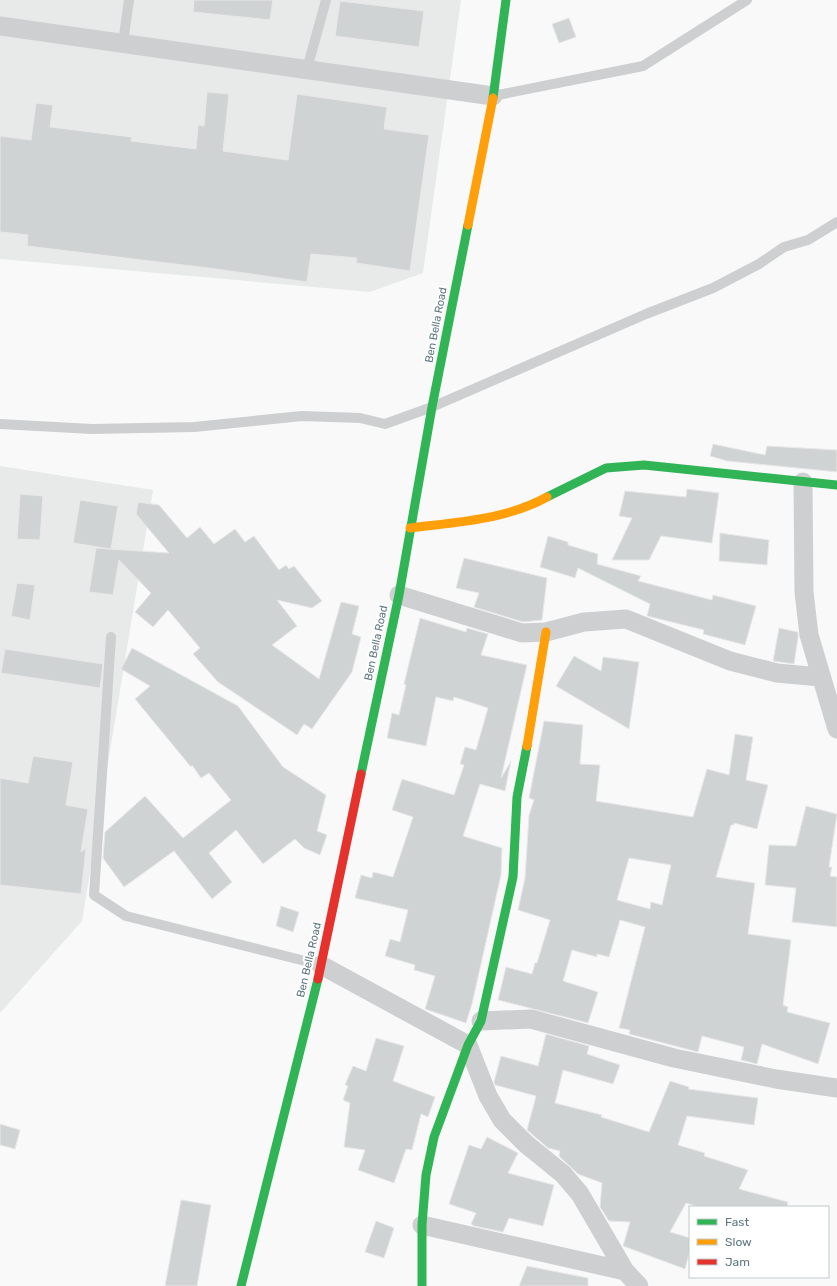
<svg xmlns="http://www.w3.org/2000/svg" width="837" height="1286" font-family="Rubik,sans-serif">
	<rect width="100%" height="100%" fill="#f9f9f9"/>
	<!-- built -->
	<path fill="#e7eae9" d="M 0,0 L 461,0 L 423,273 L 370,292 L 0,259 Z
		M 0,466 L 153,490 L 82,921 L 0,1013 Z"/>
	<!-- building -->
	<path fill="#d0d3d4" stroke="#e8e8e8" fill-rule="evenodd" d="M 194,0 L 273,0 L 270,20 L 193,12 Z
		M 340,1 L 424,11 L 419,47 L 335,36 Z
		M 569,18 L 576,37 L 559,43 L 552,24 Z
		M 207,92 L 229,94 L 223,151 L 288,160 L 297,94 L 387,107 L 384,129 L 429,135 L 410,271 L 356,263 L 357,258 L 311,254 L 307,282 L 216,269 L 27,246 L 28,235 L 0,232 L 0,136 L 31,140 L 36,103 L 53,105 L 50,127 L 132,137 L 131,141 L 196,149 L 198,125 L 204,126 Z
		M 713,444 L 765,455 L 767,446 L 837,450 L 837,472 L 727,461 L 710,456 Z
		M 687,489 L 719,493 L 712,543 L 661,536 L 649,560 L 612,560 L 632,518 L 619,516 L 625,491 L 686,497 Z
		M 20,494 L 43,496 L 40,540 L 17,539 Z
		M 80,500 L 118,506 L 111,549 L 73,543 Z
		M 138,502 L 159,505 L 187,538 L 200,527 L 214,544 L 235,529 L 245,542 L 254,536 L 279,570 L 286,565 L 289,569 L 294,566 L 322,601 L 312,608 L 277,600 L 297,626 L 272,645 L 319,679 L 341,602 L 359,606 L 352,634 L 361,637 L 352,672 L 312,729 L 304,724 L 297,735 L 218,682 L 193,654 L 200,648 L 168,610 L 153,627 L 135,612 L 151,593 L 119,560 L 113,595 L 89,592 L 96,548 L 169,553 L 136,514 Z
		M 720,533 L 769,540 L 767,565 L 719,561 Z
		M 548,536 L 568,542 L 568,545 L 598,554 L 597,564 L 641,576 L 638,581 L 712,600 L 713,595 L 756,606 L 745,645 L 703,634 L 704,630 L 647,616 L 650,604 L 578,568 L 575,578 L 540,567 Z
		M 464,558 L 547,578 L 542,620 L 523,622 L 474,607 L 479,593 L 456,588 Z
		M 17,583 L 35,585 L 30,620 L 11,616 Z
		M 420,618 L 466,632 L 467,628 L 488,634 L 481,655 L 527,665 L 501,778 L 511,761 L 505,791 L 480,784 L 463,836 L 502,848 L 501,875 L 472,1004 L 466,1023 L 425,1009 L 435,976 L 414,970 L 415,965 L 385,956 L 390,939 L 400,942 L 408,910 L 355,898 L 361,875 L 372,878 L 373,872 L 393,877 L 413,817 L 392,810 L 402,779 L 454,795 L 464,765 L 460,764 L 465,747 L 476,750 L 488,708 L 454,697 L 453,701 L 436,697 L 426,746 L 387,738 L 392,713 L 399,715 L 406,685 L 404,684 Z
		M 779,628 L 798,632 L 798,638 L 794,664 L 773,661 Z
		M 132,648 L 238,706 L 283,767 L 326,795 L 317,831 L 327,835 L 320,855 L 304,848 L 295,839 L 263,864 L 236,830 L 209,853 L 232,882 L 212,899 L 174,851 L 124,887 L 103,858 L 105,832 L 145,796 L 183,838 L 231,800 L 209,773 L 201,778 L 192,765 L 191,767 L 135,699 L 150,686 L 121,669 Z
		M 5,649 L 103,664 L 100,688 L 1,673 Z
		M 574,656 L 601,671 L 603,657 L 639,662 L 629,729 L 556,686 Z
		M 544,721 L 583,725 L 580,764 L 600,765 L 596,801 L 693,817 L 707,769 L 729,775 L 735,734 L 753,737 L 746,780 L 768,785 L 757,829 L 734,823 L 734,825 L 731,825 L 716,877 L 755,883 L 748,934 L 791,940 L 783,1005 L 788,1007 L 787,1012 L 830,1023 L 818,1064 L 762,1044 L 757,1064 L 741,1060 L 744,1047 L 702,1036 L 698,1052 L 629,1034 L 630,1030 L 619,1028 L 645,927 L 620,920 L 609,957 L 597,954 L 597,957 L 572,950 L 563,981 L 598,992 L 588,1023 L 498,1000 L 506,967 L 532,974 L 535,963 L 537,963 L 550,920 L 518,910 L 525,878 L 529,815 L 534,800 L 529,798 ZM 629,858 L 671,865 L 662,905 L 651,902 L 650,909 L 617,900 Z
		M 33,756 L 73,762 L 66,805 L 88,809 L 81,852 L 86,848 L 81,894 L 0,885 L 0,778 L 28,783 Z
		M 806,806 L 837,814 L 829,867 L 832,867 L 830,876 L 837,877 L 837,927 L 792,922 L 796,888 L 765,885 L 769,845 L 796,846 Z
		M 281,906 L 299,912 L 293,932 L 276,926 Z
		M 546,1034 L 589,1046 L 587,1054 L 620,1065 L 613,1084 L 563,1070 L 555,1103 L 602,1115 L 601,1117 L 649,1132 L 670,1081 L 689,1087 L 688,1089 L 758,1098 L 754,1125 L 687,1116 L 678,1145 L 705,1153 L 704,1156 L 748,1170 L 739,1189 L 788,1202 L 787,1207 L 699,1207 L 686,1203 L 670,1232 L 690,1238 L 690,1250 L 685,1269 L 623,1246 L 630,1222 L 609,1221 L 600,1207 L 602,1183 L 578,1174 L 559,1156 L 560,1151 L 548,1148 L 527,1130 L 536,1096 L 495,1085 L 494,1082 L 501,1056 L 538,1066 Z
		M 376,1038 L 404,1046 L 393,1081 L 435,1097 L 428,1117 L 421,1114 L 412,1150 L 406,1149 L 394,1183 L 358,1170 L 365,1150 L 344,1147 L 350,1103 L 343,1100 L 348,1086 L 345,1085 L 353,1066 L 366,1071 Z
		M 0,1124 L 20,1130 L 15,1149 L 0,1145 Z
		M 487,1137 L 518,1153 L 508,1173 L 554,1185 L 543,1226 L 509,1218 L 503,1232 L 474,1226 L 471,1224 L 476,1213 L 449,1204 L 469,1145 L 481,1149 Z
		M 181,1200 L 211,1205 L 197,1286 L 165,1286 Z
		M 376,1221 L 394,1228 L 384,1258 L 365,1252 Z
		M 527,1266 L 588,1278 L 588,1286 L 519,1286 Z"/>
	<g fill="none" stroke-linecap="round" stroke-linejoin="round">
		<!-- lane -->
		<path stroke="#cdcfd0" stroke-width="10" d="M 123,43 L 129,0
			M 307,69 L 326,0
			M 493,96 L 643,66 L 747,0
			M 0,424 L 92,429 L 194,427 L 302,416 L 360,418 L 385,424 L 432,407 L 646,314 L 713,288 L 759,264 L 784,247 L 808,240 L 837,222
			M 111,637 L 94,895 L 126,916 L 321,965"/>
		<!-- street -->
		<path stroke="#cdcfd0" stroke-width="19" d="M 0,26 L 493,96
			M 803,482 L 804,592 L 809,635 L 837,729
			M 399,595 L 522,633 L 546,632 L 584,622 L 626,619 L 730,661 L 777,673 L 820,677
			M 321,965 L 468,1045 L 488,1096 L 502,1120 L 526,1144 L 563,1174 L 580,1194 L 625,1271 L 639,1286
			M 481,1021 L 531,1019 L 674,1058 L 776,1079 L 837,1088
			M 422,1225 L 625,1271"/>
		<!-- fast -->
		<path stroke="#30b455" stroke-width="9" d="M 493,98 L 506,0
			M 547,497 L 606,468 L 644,465 L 837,485
			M 361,774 L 399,595 L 432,407 L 468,225
			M 241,1286 L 318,979
			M 422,1286 L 422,1225 L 426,1175 L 434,1137 L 468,1045 L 481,1021 L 513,877 L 517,797 L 527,746"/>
		<!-- slow -->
		<path stroke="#ff9f0a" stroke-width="9" d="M 468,225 L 493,98
			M 410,528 C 456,522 506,520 547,497
			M 527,746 L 546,632"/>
		<!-- jam -->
		<path stroke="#e5322d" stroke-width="9" d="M 318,979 L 361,774"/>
	</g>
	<g text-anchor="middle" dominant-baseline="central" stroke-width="4" stroke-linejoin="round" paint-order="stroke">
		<!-- street labels -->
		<g font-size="11" fill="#5e7780" stroke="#fff">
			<text transform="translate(436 325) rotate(-79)">Ben Bella Road</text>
			<text transform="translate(376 643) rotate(-78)">Ben Bella Road</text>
			<text transform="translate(309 960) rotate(-77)">Ben Bella Road</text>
		</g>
	</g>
	<!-- legend -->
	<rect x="689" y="1206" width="140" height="72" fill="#ffffff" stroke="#bfc9cc"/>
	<rect x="697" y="1219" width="20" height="6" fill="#30b455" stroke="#bfc9cc"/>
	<text x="725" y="1226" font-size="12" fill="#5e7780">Fast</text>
	<rect x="697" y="1239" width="20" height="6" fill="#ff9f0a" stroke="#bfc9cc"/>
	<text x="725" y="1246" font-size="12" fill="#5e7780">Slow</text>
	<rect x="697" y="1259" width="20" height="6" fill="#e5322d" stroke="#bfc9cc"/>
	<text x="725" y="1266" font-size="12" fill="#5e7780">Jam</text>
</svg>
